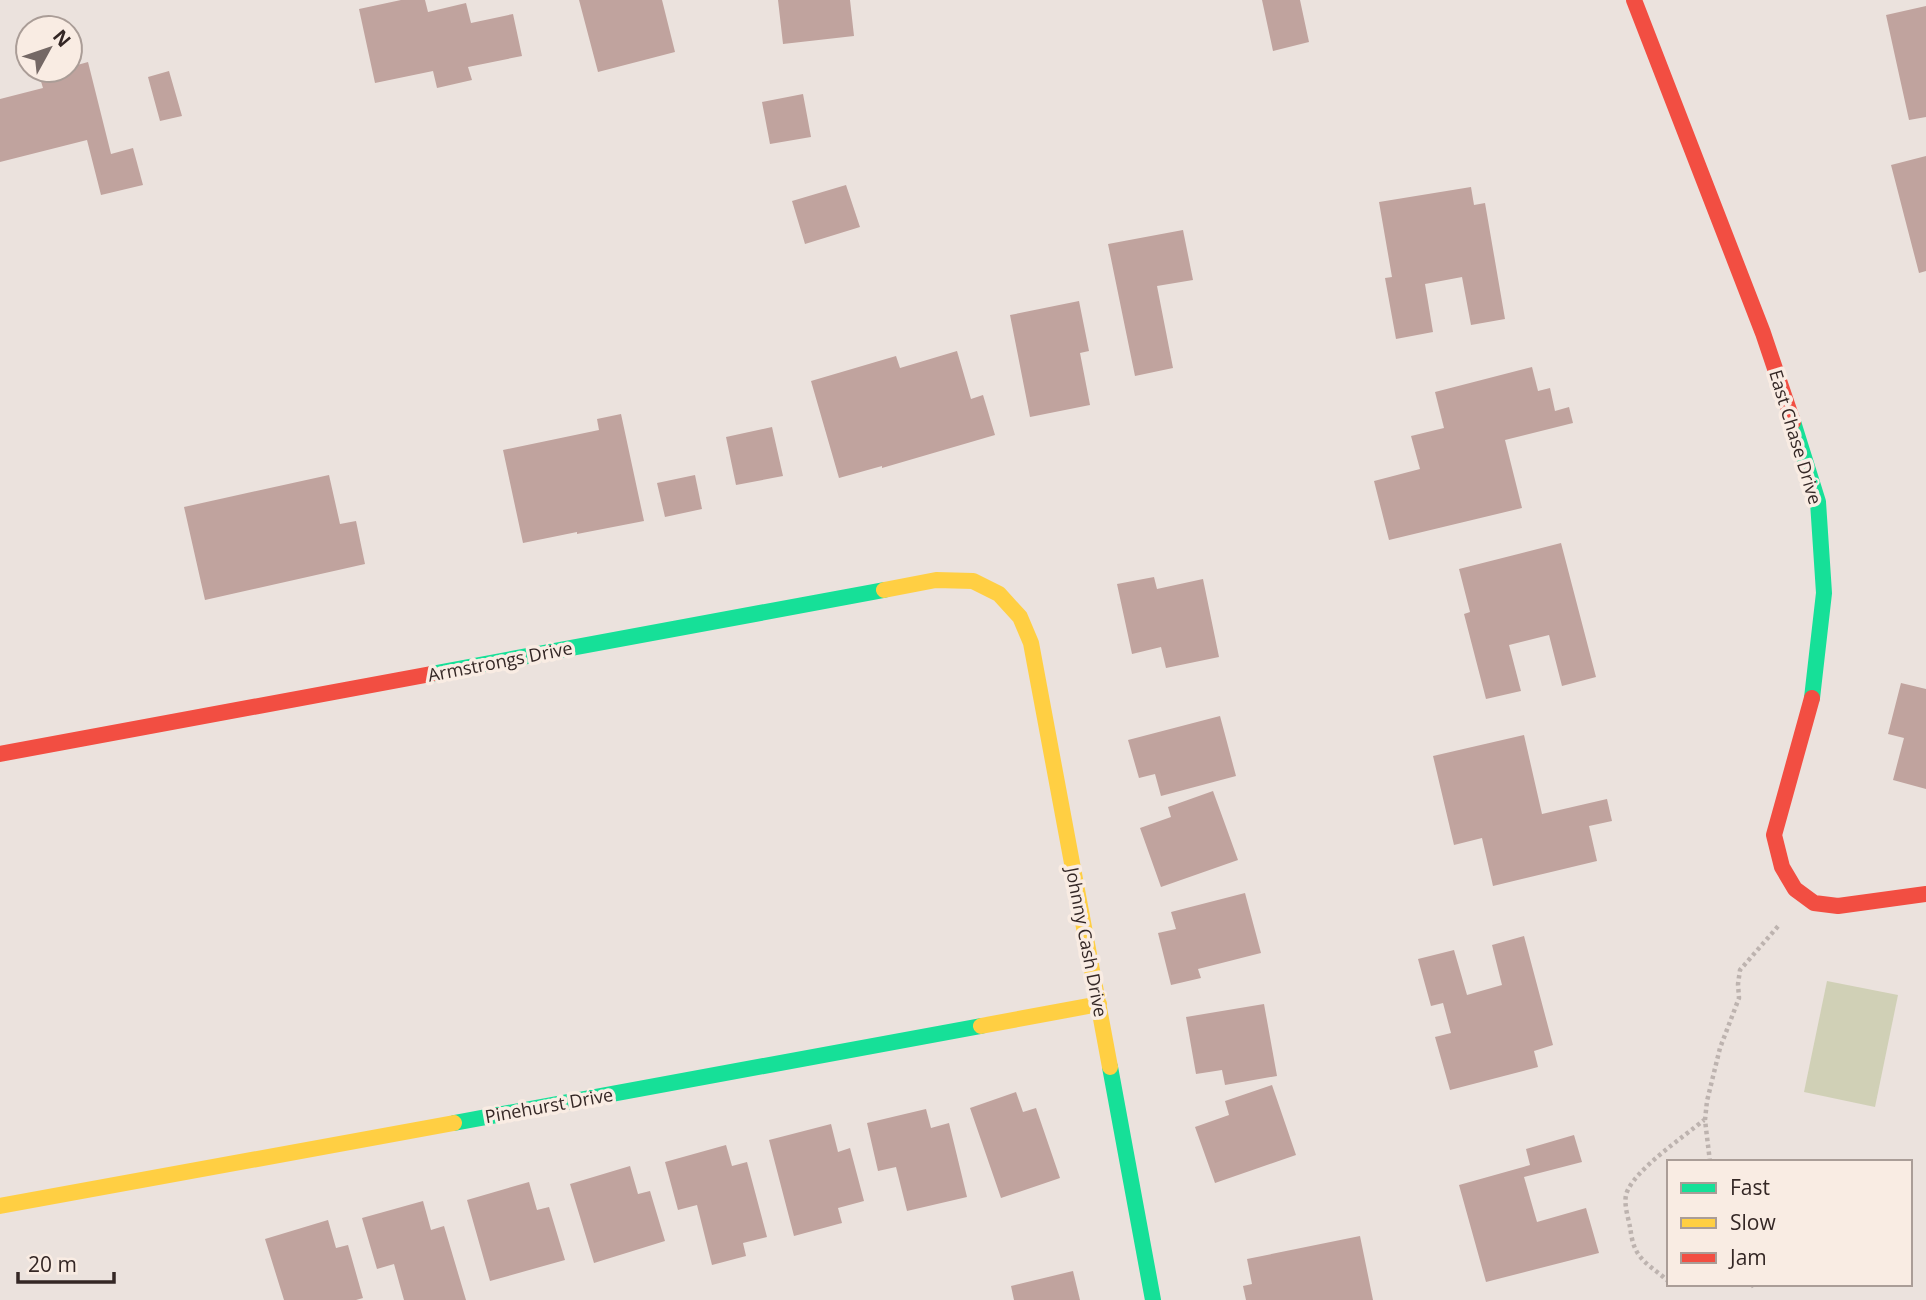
<svg xmlns="http://www.w3.org/2000/svg" width="1926" height="1300" font-family="'Open Sans',sans-serif">
	<rect width="100%" height="100%" fill="#ebe2dd"/>
	<!-- green -->
	<path fill="#d0d0b6" d="M 1827,981 L 1898,995 L 1875,1107 L 1804,1092 Z"/>
	<!-- building -->
	<path fill="#c0a39e" d="M 401,0 L 425,0 L 428,12 L 466,3 L 471,23 L 513,14 L 522,56 L 468,67 L 472,80 L 437,88 L 433,71 L 375,83 L 359,9 Z
		M 579,0 L 662,0 L 675,52 L 598,72 Z
		M 778,0 L 850,0 L 854,36 L 783,44 Z
		M 1262,0 L 1300,0 L 1309,42 L 1273,51 Z
		M 1926,6 L 1926,117 L 1909,120 L 1886,15 Z
		M 88,62 L 111,154 L 133,148 L 143,185 L 101,195 L 87,140 L 0,162 L 0,99 L 43,88 L 39,75 L 58,70 L 70,70 L 70,67 Z
		M 169,71 L 182,116 L 160,121 L 148,77 Z
		M 803,94 L 811,137 L 770,144 L 762,102 Z
		M 1926,156 L 1926,271 L 1919,273 L 1891,165 Z
		M 846,185 L 860,227 L 805,244 L 792,201 Z
		M 1471,187 L 1474,205 L 1485,203 L 1505,319 L 1471,325 L 1462,277 L 1425,284 L 1433,332 L 1396,339 L 1385,278 L 1392,277 L 1379,202 Z
		M 1183,230 L 1193,280 L 1157,286 L 1173,368 L 1135,376 L 1108,244 Z
		M 1079,301 L 1089,351 L 1080,353 L 1090,405 L 1030,417 L 1010,315 Z
		M 957,351 L 971,399 L 983,395 L 995,435 L 882,468 L 882,466 L 839,478 L 811,381 L 896,356 L 900,368 Z
		M 1532,367 L 1538,391 L 1550,388 L 1555,411 L 1569,407 L 1573,423 L 1505,440 L 1522,508 L 1389,540 L 1374,481 L 1420,469 L 1411,436 L 1444,428 L 1435,392 Z
		M 621,414 L 644,521 L 577,534 L 577,532 L 523,543 L 503,450 L 599,430 L 597,419 Z
		M 772,427 L 783,476 L 736,485 L 726,437 Z
		M 329,475 L 340,524 L 356,521 L 365,564 L 205,600 L 184,507 Z
		M 695,475 L 702,509 L 665,517 L 657,483 Z
		M 1561,543 L 1596,677 L 1562,686 L 1549,635 L 1509,645 L 1521,691 L 1486,699 L 1464,614 L 1470,612 L 1459,569 Z
		M 1154,577 L 1157,589 L 1203,579 L 1219,657 L 1166,668 L 1161,647 L 1132,654 L 1117,584 Z
		M 1901,683 L 1926,689 L 1926,789 L 1893,780 L 1904,738 L 1888,734 Z
		M 1220,716 L 1236,776 L 1161,796 L 1155,774 L 1139,778 L 1128,740 Z
		M 1524,735 L 1542,814 L 1607,799 L 1612,821 L 1589,826 L 1597,861 L 1493,886 L 1482,838 L 1454,845 L 1433,756 Z
		M 1213,791 L 1238,860 L 1161,887 L 1140,828 L 1171,817 L 1168,807 Z
		M 1245,893 L 1261,953 L 1198,969 L 1201,978 L 1171,985 L 1158,933 L 1176,929 L 1171,912 Z
		M 1524,936 L 1553,1045 L 1534,1051 L 1538,1067 L 1450,1090 L 1435,1037 L 1451,1033 L 1443,1003 L 1431,1006 L 1418,959 L 1454,950 L 1467,995 L 1502,985 L 1492,945 Z
		M 1264,1004 L 1277,1076 L 1225,1085 L 1222,1070 L 1196,1074 L 1186,1017 Z
		M 1272,1085 L 1296,1155 L 1215,1183 L 1195,1127 L 1229,1115 L 1225,1101 Z
		M 1016,1092 L 1023,1112 L 1036,1108 L 1060,1178 L 1001,1198 L 970,1108 Z
		M 926,1109 L 931,1128 L 949,1123 L 967,1197 L 907,1211 L 896,1167 L 878,1171 L 867,1123 Z
		M 831,1124 L 838,1152 L 850,1148 L 864,1201 L 838,1208 L 842,1223 L 794,1236 L 769,1140 Z
		M 1574,1135 L 1582,1162 L 1524,1177 L 1537,1222 L 1586,1208 L 1599,1253 L 1486,1282 L 1459,1185 L 1530,1165 L 1526,1149 Z
		M 726,1145 L 732,1166 L 747,1162 L 767,1237 L 743,1243 L 746,1256 L 712,1265 L 697,1205 L 678,1210 L 665,1162 Z
		M 630,1166 L 638,1194 L 650,1191 L 665,1241 L 594,1263 L 570,1184 Z
		M 529,1182 L 537,1210 L 549,1207 L 565,1260 L 490,1281 L 467,1200 Z
		M 423,1201 L 431,1230 L 444,1226 L 466,1300 L 404,1300 L 394,1264 L 377,1269 L 362,1218 Z
		M 328,1220 L 336,1248 L 348,1245 L 363,1298 L 356,1300 L 284,1300 L 265,1239 Z
		M 1360,1236 L 1373,1300 L 1246,1300 L 1243,1286 L 1252,1284 L 1247,1259 Z
		M 1073,1271 L 1080,1300 L 1014,1300 L 1011,1286 Z"/>
	<g fill="none" stroke-linecap="round" stroke-linejoin="round">
		<!-- path -->
		<path stroke="#bdb3af" stroke-width="4.5" stroke-dasharray="3.5 3.5" stroke-linecap="butt" d="M 1710,1162 L 1705,1120 L 1707,1101 L 1720,1048 L 1739,998 L 1738,984 L 1740,970 L 1780,924
			M 1669,1282 C 1658,1271 1641,1263 1635,1248 C 1632,1242 1631,1233 1630,1227 C 1628,1217 1624,1205 1626,1195 C 1632,1171 1685,1136 1704,1120
			M 1752,1284 L 1755,1289"/>
		<!-- fast -->
		<path stroke="#16e098" stroke-width="16" d="M 1793,422 L 1818,502 L 1824,593 L 1812,698
			M 431,674 L 884,590
			M 1110,1067 L 1153,1300
			M 454,1123 L 981,1026"/>
		<!-- slow -->
		<path stroke="#ffcf43" stroke-width="16" d="M 884,590 L 936,580 L 973,581 L 999,594 L 1020,617 L 1031,643 L 1110,1067
			M 981,1026 L 1099,1004
			M 0,1206 L 454,1123"/>
		<!-- jam -->
		<path stroke="#f24e42" stroke-width="16" d="M 1634,0 L 1763,333 L 1793,422
			M 1812,698 L 1774,835 L 1782,867 L 1795,889 L 1814,903 L 1838,906 L 1926,894
			M 0,754 L 431,674"/>
	</g>
	<g text-anchor="middle" dominant-baseline="central" stroke-width="7" stroke-linejoin="round" paint-order="stroke">
		<!-- street labels -->
		<g font-size="18" fill="#342725" stroke="#f9ece3">
			<text transform="translate(1796 437) rotate(73)">East Chase Drive</text>
			<text transform="translate(500 661) rotate(-11)">Armstrongs Drive</text>
			<text transform="translate(1087 942) rotate(79)">Johnny Cash Drive</text>
			<text transform="translate(549 1105) rotate(-10)">Pinehurst Drive</text>
		</g>
	</g>
	<!-- legend -->
	<rect x="1667" y="1160" width="245" height="126" fill="#f9ece3" stroke="#aa9d97" stroke-width="2"/>
	<rect x="1681" y="1183" width="35" height="10" fill="#16e098" stroke="#aa9d97" stroke-width="2"/>
	<text x="1730" y="1195" font-size="21" fill="#342725">Fast</text>
	<rect x="1681" y="1218" width="35" height="10" fill="#ffcf43" stroke="#aa9d97" stroke-width="2"/>
	<text x="1730" y="1230" font-size="21" fill="#342725">Slow</text>
	<rect x="1681" y="1253" width="35" height="10" fill="#f24e42" stroke="#aa9d97" stroke-width="2"/>
	<text x="1730" y="1265" font-size="21" fill="#342725">Jam</text>
	<!-- north arrow -->
	<g transform="translate(49 49) rotate(50)"><circle r="33" fill="#f9ece3" stroke="#aa9d97" stroke-width="2"/>
	<path d="M0-5L12 26L0 18L-12 26Z" fill="#746865"/>
	<text y="-10" font-size="19" font-weight="bold" text-anchor="middle" fill="#342725">N</text>
	</g>
	<!-- scale -->
	<path d="M18 1272v10h96v-10" fill="none" stroke="#342725" stroke-width="3.5"/>
	<text x="28" y="1272" font-size="21" fill="#342725" stroke="#f9ece3" stroke-width="5" paint-order="stroke">20 m</text>
</svg>
